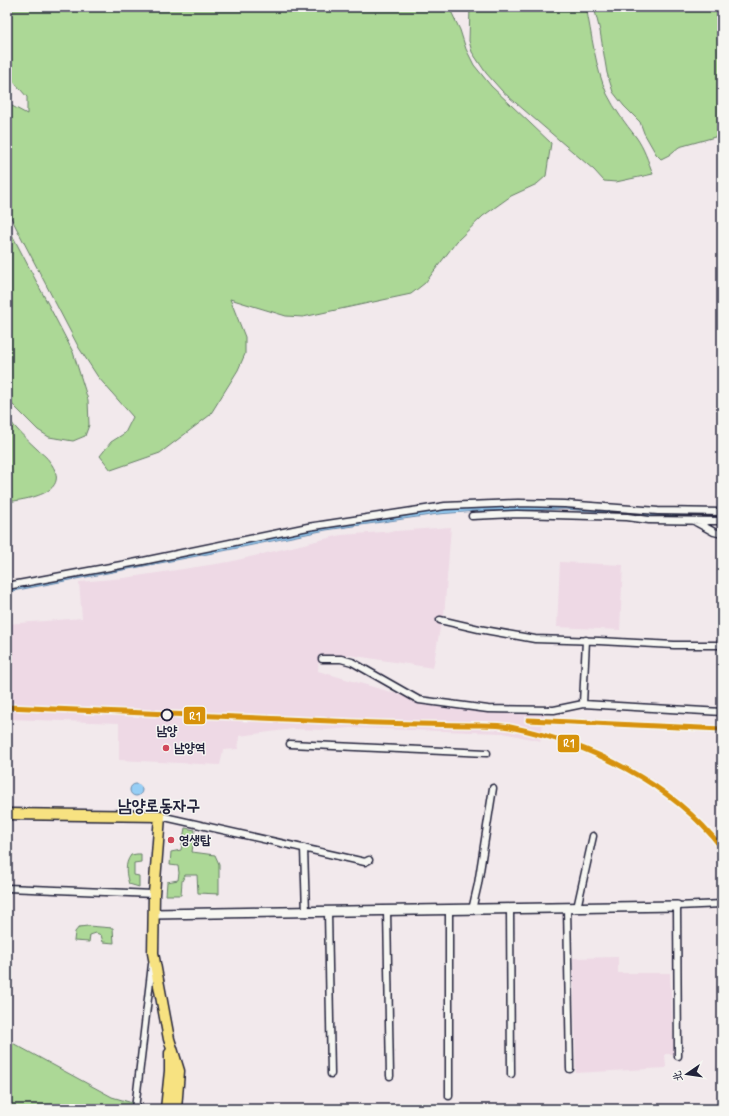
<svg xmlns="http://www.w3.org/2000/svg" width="729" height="1116" font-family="Mynerve,'LXGW WenKai TC','Poor Story',sans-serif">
	<rect width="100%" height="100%" fill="#f2e9ec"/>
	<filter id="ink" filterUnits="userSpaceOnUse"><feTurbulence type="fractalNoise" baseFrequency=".025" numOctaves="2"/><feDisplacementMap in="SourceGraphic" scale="8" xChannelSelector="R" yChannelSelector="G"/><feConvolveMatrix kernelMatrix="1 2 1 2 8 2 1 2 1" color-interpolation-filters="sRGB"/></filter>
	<g filter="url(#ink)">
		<!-- built -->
		<path fill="#eed9e5" d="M 451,527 L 444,616 L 440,628 L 433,668 L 349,655 L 319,655 L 318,671 L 408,697 L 494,712 L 544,713 L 541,741 L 503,733 L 351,728 L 327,730 L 293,729 L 239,736 L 238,749 L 223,750 L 220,765 L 119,760 L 119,723 L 7,719 L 7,624 L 82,618 L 79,582 L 124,578 L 229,562 L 341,535 Z
			M 560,562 L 623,565 L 620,630 L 557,627 Z
			M 618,957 L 618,973 L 670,973 L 674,1054 L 665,1054 L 666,1068 L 576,1073 L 573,958 Z"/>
		<!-- green -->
		<path fill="#acd896" stroke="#677d68" d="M 7,7 L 449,7 L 460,30 L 466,49 L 474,65 L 491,86 L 551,143 L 546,176 L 537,184 L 511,196 L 483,216 L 457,241 L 425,283 L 411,294 L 303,317 L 286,316 L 230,299 L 245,337 L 245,354 L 238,370 L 210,415 L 160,453 L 111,470 L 100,456 L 111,442 L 125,433 L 133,417 L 98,377 L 79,348 L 7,210 L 7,107 L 12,106 L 27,114 L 27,97 L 7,74 Z
			M 470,7 L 586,7 C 592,35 595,67 607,94 C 615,110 625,123 636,137 C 644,148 648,161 653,174 L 616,182 L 604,181 L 594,170 L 502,91 L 486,73 L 472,52 L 469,41 Z
			M 594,7 L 722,7 L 722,135 L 679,147 L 669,155 L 661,159 L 656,154 L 644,133 L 640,122 L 624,106 L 613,92 L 607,73 L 600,31 Z
			M 7,225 L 73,352 L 88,400 L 89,425 L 85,436 L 73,441 L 49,437 L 38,430 L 7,399 Z
			M 7,417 C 16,429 26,439 37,449 C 41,453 47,457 50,462 C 73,493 28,499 7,502 Z
			M 185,828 L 195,830 L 192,852 L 215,855 L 219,864 L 219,894 L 198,893 L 197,875 L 185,875 L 182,881 L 181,895 L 166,895 L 167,882 L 178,880 L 179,873 L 178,866 L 170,865 L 171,852 L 181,850 Z
			M 137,854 L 141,854 L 141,862 L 134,863 L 134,875 L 139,876 L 139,887 L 129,884 C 126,875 124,864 131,855 Z
			M 88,926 L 113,928 L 114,943 L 103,942 L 101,935 L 96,933 L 90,935 L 89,942 L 74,941 L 75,932 L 79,927 Z
			M 7,1040 L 112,1097 L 153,1109 L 7,1109 Z"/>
		<!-- water -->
		<path fill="#96cef5" stroke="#6889ab" d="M 516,506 L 565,506 L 722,515 L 722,518 L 659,516 L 565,509 L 477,511 L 438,514 L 326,530 L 218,552 L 7,592 L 7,588 L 299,531 L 352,523 L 395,518 L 437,510 L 466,507 Z
			M130 790a6 6 0 1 1 12 0a6 6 0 1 1-12 0Z"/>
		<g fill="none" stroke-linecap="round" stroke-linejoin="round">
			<!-- street casing -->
			<g stroke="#22223b" stroke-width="9">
				<path id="street" d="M 472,516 L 517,514 L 627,517 L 649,520 L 722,521
					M 694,521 L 714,532 L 722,534
					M 7,586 L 143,561 L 308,527 L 445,506 L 518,503 L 565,504 L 658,511 L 722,512
					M 440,620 L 479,629 L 535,639 L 599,641 L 674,645 L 722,645
					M 322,659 L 341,659 L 352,662 L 410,695 L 419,700 L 488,709 L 554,710 L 583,704 L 722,712
					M 583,704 L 586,640
					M 290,744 L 487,753
					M 160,816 L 365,862 L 369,860
					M 304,848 L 306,913
					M 7,888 L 154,894
					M 567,908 L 570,1069
					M 577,908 L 593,836
					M 510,909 L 511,1074
					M 449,910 L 449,1096
					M 472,910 L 478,884 L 493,788
					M 387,911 L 390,1076
					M 328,912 L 331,1074
					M 678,1056 L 677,906 L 722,904
					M 135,1109 L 152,964"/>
			</g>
			<!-- secondary casing -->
			<g stroke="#22223b" stroke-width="12">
				<path id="secondary" d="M 154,914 L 677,906"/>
			</g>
			<!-- primary casing -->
			<g stroke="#22223b" stroke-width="13">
				<path id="primary" d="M 7,814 L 160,816 L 154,894 L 153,953 L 169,1039 L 179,1071 L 176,1109
					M 166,1109 L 170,1071 L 170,1053"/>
			</g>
			<!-- street -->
			<use href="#street" stroke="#f6f6f2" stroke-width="6"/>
			<!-- secondary -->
			<use href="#secondary" stroke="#f6f6f2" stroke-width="9"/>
			<!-- primary -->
			<use href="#primary" stroke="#f7e281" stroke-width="10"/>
			<!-- rail casing -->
			<g stroke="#22223b" stroke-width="3.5">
				<path id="rail" d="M 508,726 C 528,732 549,737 570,744 C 627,763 685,800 722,848"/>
			</g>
			<!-- rail -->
			<use href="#rail" stroke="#f6f6f2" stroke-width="2" stroke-dasharray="6" stroke-linecap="butt"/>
			<!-- rail-1 casing -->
			<g stroke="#f6f6f2" stroke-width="8">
				<path id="rail-1" d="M 7,707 C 123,713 239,718 355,722 C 392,724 430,724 468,725 C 481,725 496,724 510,727 C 589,743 672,783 722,848
					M 528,720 L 722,729"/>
			</g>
			<!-- rail-1 -->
			<use href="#rail-1" stroke="#d79209" stroke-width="5"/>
		</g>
	</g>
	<!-- markers -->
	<circle fill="#f6f6f2" stroke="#22223b" stroke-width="2" cx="167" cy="715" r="5.5"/>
	<g fill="#d1495b" stroke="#f6f6f2" stroke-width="1.5">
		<circle cx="166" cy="748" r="4"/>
		<circle cx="171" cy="840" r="4"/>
	</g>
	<g text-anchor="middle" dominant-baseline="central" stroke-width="3" stroke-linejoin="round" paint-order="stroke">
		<!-- stop labels -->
		<g font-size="13" font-weight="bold" fill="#22223b" stroke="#f6f6f2">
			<text x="167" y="731">남양</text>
		</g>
		<!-- poi labels -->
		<g font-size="13" font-weight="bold" fill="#22223b" stroke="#f6f6f2" text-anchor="start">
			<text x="174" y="748">남양역</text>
			<text x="179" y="840">영생탑</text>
		</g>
		<!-- district labels -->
		<g font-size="17" font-weight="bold" fill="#22223b" stroke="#f6f6f2">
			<text x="159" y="806">남양로동자구</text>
		</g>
	</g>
	<g stroke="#f6f6f2" stroke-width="1.5">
		<rect x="183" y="706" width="23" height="19" rx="4" fill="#d79209"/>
		<rect x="557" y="734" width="23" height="19" rx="4" fill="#d79209"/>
	</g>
	<g font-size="11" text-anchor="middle" font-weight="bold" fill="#fff">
		<text x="195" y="720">R1</text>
		<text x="569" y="747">R1</text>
	</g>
	<!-- margin -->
	<rect width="729" height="1116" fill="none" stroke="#f6f6f2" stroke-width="24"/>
	<rect x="12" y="12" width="705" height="1092" fill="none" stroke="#22223b" stroke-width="1.5" filter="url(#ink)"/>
	<!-- north arrow -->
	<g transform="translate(687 1074) rotate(257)" stroke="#f6f6f2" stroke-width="3" paint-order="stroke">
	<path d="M0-3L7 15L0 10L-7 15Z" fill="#22223b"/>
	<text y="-6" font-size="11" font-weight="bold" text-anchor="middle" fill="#22223b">北</text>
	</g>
</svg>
